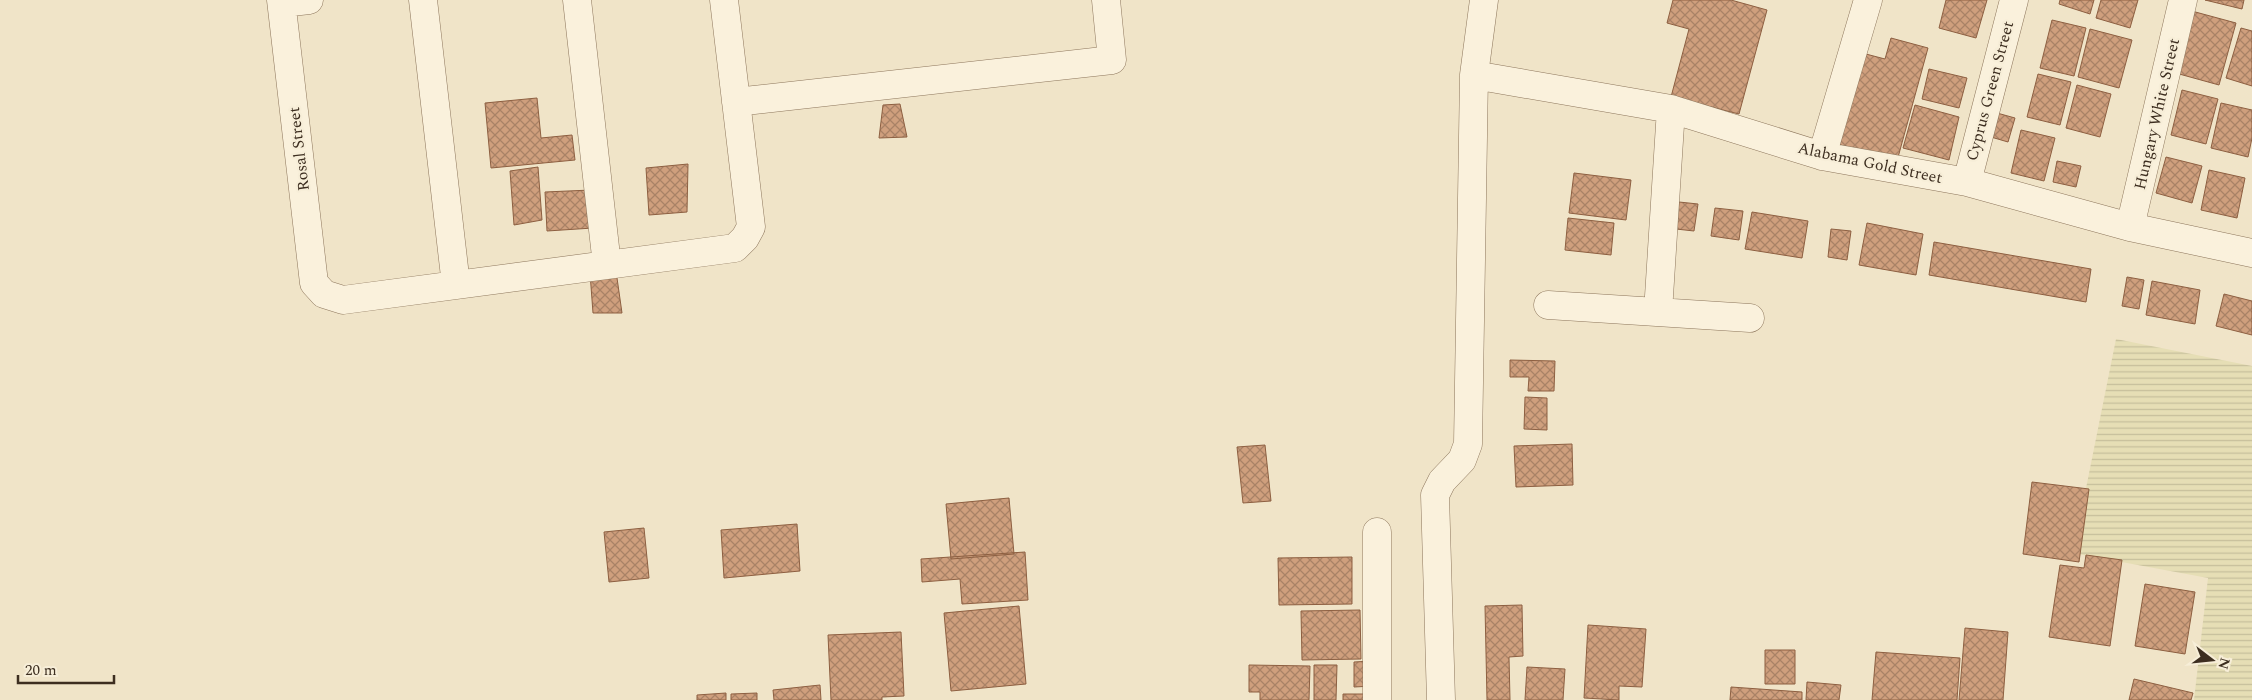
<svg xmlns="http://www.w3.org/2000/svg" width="2252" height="700" font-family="Spectral,serif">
	<defs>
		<pattern id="farmland-rules" width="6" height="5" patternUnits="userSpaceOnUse" patternTransform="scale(1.25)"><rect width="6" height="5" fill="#e6deb5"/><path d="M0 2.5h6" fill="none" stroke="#c6bf9b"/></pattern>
		<pattern id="building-cross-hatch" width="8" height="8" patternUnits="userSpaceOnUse" patternTransform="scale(1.25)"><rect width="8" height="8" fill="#cf9f7d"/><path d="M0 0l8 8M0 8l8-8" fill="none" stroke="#a98266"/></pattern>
	</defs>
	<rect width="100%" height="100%" fill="#f0e4c8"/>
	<!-- farmland -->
	<path fill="url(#farmland-rules)" d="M 2116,339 L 2252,366 L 2252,700 L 2194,700 L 2208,578 L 2073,553 Z"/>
	<!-- building -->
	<path fill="url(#building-cross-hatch)" stroke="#8d5f41" d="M 1673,0 L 1731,0 L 1767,10 L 1739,114 L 1671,97 L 1689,29 L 1667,23 Z
		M 1946,0 L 1987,0 L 1976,38 L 1939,28 Z
		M 2060,0 L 2094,0 L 2090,14 L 2059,4 Z
		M 2101,0 L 2138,0 L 2130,28 L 2096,18 Z
		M 2205,0 L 2244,0 L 2242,9 Z
		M 2188,10 L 2236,23 L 2219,85 L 2172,72 Z
		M 2052,20 L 2086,28 L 2074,76 L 2040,68 Z
		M 2241,28 L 2252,31 L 2252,86 L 2226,78 Z
		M 2090,29 L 2132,40 L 2119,88 L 2078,77 Z
		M 1891,38 L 1928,48 L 1897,161 L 1837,144 L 1862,53 L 1885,59 Z
		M 1929,69 L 1967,78 L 1959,108 L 1922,99 Z
		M 2038,74 L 2071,82 L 2060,125 L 2027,117 Z
		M 2077,85 L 2111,94 L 2100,137 L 2066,128 Z
		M 2182,90 L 2218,99 L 2206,144 L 2171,135 Z
		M 537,98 L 541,138 L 572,135 L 575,160 L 491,168 L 485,103 Z
		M 2221,103 L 2252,110 L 2252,138 L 2248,157 L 2211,148 Z
		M 900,104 L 907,137 L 879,138 L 883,105 Z
		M 1915,105 L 1959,117 L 1949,160 L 1903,148 Z
		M 1997,113 L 2015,118 L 2008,142 L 1991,137 Z
		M 2021,130 L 2055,138 L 2044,181 L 2011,173 Z
		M 2166,157 L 2202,166 L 2192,203 L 2156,193 Z
		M 2057,161 L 2081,166 L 2076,187 L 2053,182 Z
		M 688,164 L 687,212 L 649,215 L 646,168 Z
		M 538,167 L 542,220 L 514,225 L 510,171 Z
		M 2209,170 L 2245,178 L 2237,218 L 2201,210 Z
		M 1574,173 L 1631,180 L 1626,220 L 1569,213 Z
		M 591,190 L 593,228 L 547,231 L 545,192 Z
		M 1679,202 L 1698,204 L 1694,231 L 1676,229 Z
		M 1715,208 L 1743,211 L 1739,240 L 1711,236 Z
		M 1752,212 L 1808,221 L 1802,258 L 1745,249 Z
		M 1568,218 L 1614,223 L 1611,255 L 1565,250 Z
		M 1867,223 L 1923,234 L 1916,275 L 1859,265 Z
		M 1831,229 L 1851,231 L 1847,260 L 1828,257 Z
		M 1934,242 L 2091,269 L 2086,302 L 1929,275 Z
		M 616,271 L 622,313 L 593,313 L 590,273 Z
		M 2127,277 L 2144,280 L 2139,309 L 2122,306 Z
		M 2152,281 L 2200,290 L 2195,324 L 2146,315 Z
		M 2224,294 L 2252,301 L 2252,335 L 2216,326 Z
		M 1510,360 L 1555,361 L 1554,391 L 1528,391 L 1529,377 L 1510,377 Z
		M 1525,397 L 1547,398 L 1547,430 L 1524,429 Z
		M 1572,444 L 1573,485 L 1516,487 L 1514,446 Z
		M 1265,445 L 1271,501 L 1243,503 L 1237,447 Z
		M 2032,482 L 2089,489 L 2079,562 L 2023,554 Z
		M 1009,498 L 1014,554 L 951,559 L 946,504 Z
		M 797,524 L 800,571 L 724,578 L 721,530 Z
		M 644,528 L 649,578 L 609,582 L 604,532 Z
		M 1025,552 L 1028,600 L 962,604 L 960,579 L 922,582 L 921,559 Z
		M 2086,555 L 2122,560 L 2110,646 L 2049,637 L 2060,565 L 2084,568 Z
		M 1352,557 L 1352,604 L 1279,605 L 1278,558 Z
		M 2145,584 L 2195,592 L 2185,654 L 2135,646 Z
		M 1522,605 L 1523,656 L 1509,657 L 1510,700 L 1487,700 L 1485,606 Z
		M 1019,606 L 1026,684 L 951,691 L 944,613 Z
		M 1360,610 L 1361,659 L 1302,660 L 1301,611 Z
		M 1588,625 L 1646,629 L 1642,687 L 1619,686 L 1619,700 L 1584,698 Z
		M 1965,628 L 2008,632 L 2003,700 L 1959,700 Z
		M 901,632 L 904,696 L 882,697 L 882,700 L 831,700 L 828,635 Z
		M 1765,650 L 1795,650 L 1795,684 L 1765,684 Z
		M 1876,652 L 1960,658 L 1957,700 L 1872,700 Z
		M 1372,661 L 1373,686 L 1354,687 L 1354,662 Z
		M 1249,665 L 1310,666 L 1309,700 L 1260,700 L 1260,692 L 1249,692 Z
		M 1314,665 L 1337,665 L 1336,700 L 1314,700 Z
		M 1527,667 L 1565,669 L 1563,700 L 1525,700 Z
		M 2134,679 L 2193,693 L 2191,700 L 2129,700 Z
		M 1807,682 L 1841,685 L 1839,700 L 1806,700 Z
		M 820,685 L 821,700 L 774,700 L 773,690 Z
		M 1731,687 L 1802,692 L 1802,700 L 1730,700 Z
		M 726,693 L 726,700 L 697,700 L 697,695 Z
		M 757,693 L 757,700 L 731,700 L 731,694 Z
		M 1343,694 L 1372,694 L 1372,700 L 1343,700 Z"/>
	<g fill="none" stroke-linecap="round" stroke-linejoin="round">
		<!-- street casing -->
		<g stroke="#8d765c" stroke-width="29">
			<path id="street" d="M 281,0 L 314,283 L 324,294 L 343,300 L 735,248 L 745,238 L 751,227 L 724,0
				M 423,0 L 456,285
				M 577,0 L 607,265
				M 1484,0 L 1474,75 L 1671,109 L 1822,156 L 1967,182 L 2130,227 L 2252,253
				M 282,3 L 309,0
				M 736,102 L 1112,60 L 1106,0
				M 1822,156 L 1868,0
				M 1967,182 L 2014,0
				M 2130,227 L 2183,0
				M 1548,305 L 1750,318
				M 1658,312 L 1671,109
				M 1377,700 L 1377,532
				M 1441,700 L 1435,495 L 1442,481 L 1462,460 L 1468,444 L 1474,75"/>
		</g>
		<!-- street -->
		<use href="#street" stroke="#faf1dc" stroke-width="28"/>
	</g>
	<g text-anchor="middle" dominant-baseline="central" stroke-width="4.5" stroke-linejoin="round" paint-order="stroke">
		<!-- street labels -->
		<g font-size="16" fill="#3d2e20" stroke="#f7eed8">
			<text transform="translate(1990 91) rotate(-75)">Cyprus Green Street</text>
			<text transform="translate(2157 114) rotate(-77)">Hungary White Street</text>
			<text transform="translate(299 149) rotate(-97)">Rosal Street</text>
			<text transform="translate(1870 163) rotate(12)">Alabama Gold Street</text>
		</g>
	</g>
	<!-- north arrow -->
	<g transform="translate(2212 660) rotate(106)" stroke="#f7eed8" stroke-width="4" paint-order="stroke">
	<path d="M0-4L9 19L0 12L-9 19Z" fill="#3d2e20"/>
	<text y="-8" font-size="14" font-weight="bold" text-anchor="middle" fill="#3d2e20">N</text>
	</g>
	<!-- scale -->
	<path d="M18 675v8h96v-8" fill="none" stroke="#3d2e20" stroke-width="2.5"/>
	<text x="25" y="675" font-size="15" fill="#3d2e20" stroke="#f7eed8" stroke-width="4" paint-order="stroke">20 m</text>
</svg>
